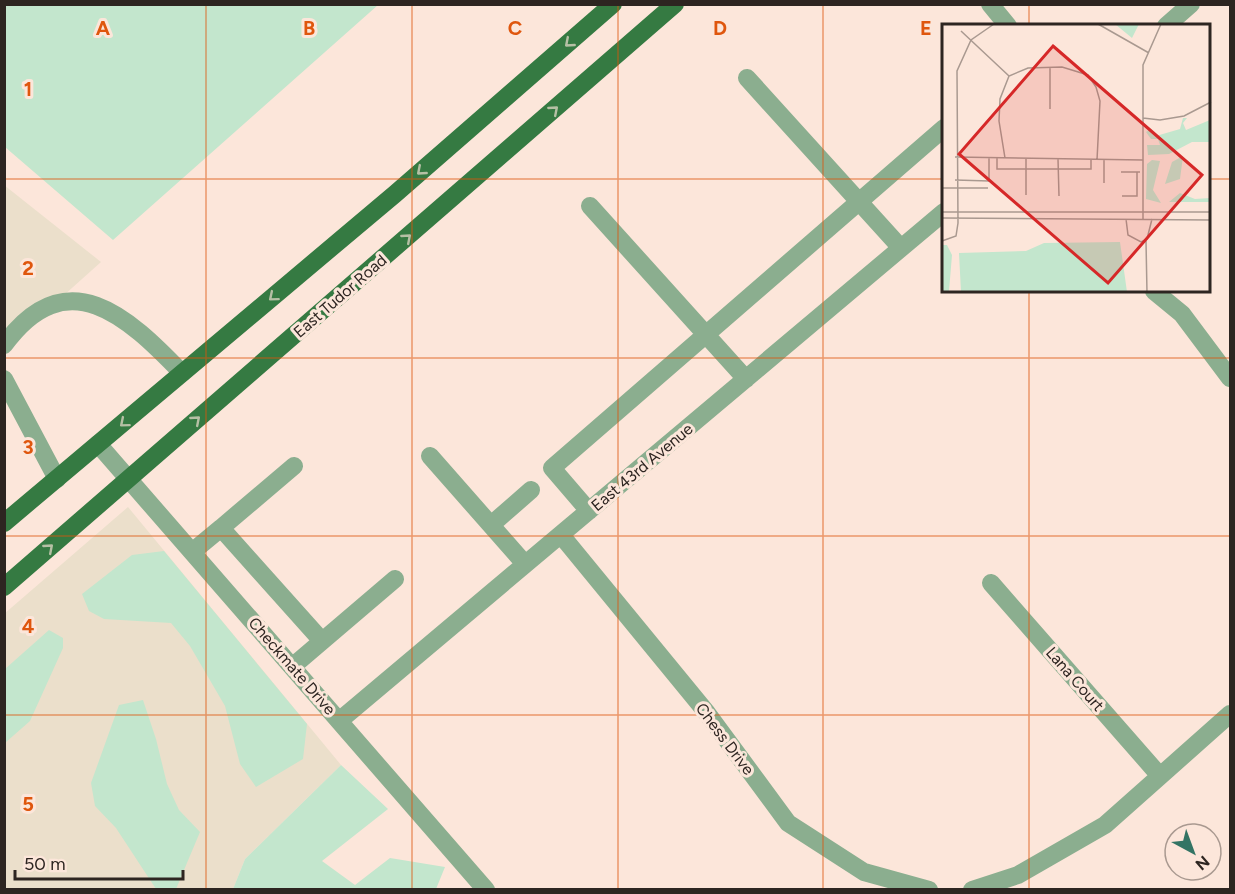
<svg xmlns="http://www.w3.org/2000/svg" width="1235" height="894" font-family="Figtree,sans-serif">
	<rect width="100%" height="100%" fill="#fce6da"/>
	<!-- commercial -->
	<path fill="#ebdfcb" d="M 4,185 L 101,262 L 5,348 L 4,348 Z
		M 128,507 L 341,765 L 245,859 L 233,889 L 5,889 L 4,614 Z"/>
	<!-- green -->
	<path fill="#c3e6cd" d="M 5,4 L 378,4 L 378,5 L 113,240 L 5,147 Z
		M 164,551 L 307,724 L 303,759 L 256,787 L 240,764 L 225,706 L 190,646 L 171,623 L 104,619 L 89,611 L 82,594 L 132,555 Z
		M 49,630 L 63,638 L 63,648 L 30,721 L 5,743 L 5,669 Z
		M 143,700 L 156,739 L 167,784 L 179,810 L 200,832 L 176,889 L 156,889 L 116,828 L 95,806 L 91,783 L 119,705 Z
		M 341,765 L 388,809 L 322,861 L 355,885 L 390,858 L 445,867 L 436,889 L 233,889 L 245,859 Z"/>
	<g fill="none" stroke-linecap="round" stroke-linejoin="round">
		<!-- minor -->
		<path stroke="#8bae8f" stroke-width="18" d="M 990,4 L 1008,26
			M 1166,26 L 1191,4
			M 747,78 L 901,248
			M 590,206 L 746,379
			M 1154,291 L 1182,314 L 1230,378
			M 4,345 C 67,259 128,317 182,373
			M 4,379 L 57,479
			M 98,444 L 486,890
			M 430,456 L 525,564
			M 294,466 L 221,528 L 322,641
			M 589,511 L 552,468 L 944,128
			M 491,525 L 531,490
			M 561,535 L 707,713 L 788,823 L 864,872 L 929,890
			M 192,552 L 221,528
			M 991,583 L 1160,776
			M 293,666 L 395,579
			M 339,721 L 944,212
			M 972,890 L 1018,875 L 1105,825 L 1230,714"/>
		<!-- major -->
		<path stroke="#357a42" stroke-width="18" d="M 4,523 L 395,194 L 613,4
			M 4,587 L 675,4"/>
	</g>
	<!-- one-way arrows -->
	<defs><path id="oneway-chevron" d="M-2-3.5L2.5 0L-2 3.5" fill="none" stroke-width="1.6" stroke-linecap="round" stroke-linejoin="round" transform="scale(1.5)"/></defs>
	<g stroke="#b6c0a5">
		<use href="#oneway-chevron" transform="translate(569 43) rotate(139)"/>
		<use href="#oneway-chevron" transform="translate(554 110) rotate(-41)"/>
		<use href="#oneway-chevron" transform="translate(421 171) rotate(139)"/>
		<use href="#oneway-chevron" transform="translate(407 238) rotate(-41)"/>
		<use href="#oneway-chevron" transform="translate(273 297) rotate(140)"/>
		<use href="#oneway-chevron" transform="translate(196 420) rotate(-41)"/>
		<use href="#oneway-chevron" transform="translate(124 423) rotate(140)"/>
		<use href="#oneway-chevron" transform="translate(49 548) rotate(-41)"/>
	</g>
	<!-- grid -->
	<path fill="none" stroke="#df560d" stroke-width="1.5" stroke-opacity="0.55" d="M 206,4 L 206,890M 412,4 L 412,890M 618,4 L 618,890M 823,4 L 823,890M 1029,4 L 1029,26M 4,179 L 944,179M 1210,179 L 1230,179M 1029,291 L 1029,890M 4,358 L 1230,358M 4,536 L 1230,536M 4,715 L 1230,715"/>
	<g text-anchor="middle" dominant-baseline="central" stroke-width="6" stroke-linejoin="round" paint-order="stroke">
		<!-- street labels -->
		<g font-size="16" fill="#2d2521" stroke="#fce6da">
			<text transform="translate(340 296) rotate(-41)">East Tudor Road</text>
			<text transform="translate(642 467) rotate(-40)">East 43rd Avenue</text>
			<text transform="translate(292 666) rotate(49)">Checkmate Drive</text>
			<text transform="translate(1075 679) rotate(49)">Lana Court</text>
			<text transform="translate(725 739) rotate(53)">Chess Drive</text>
		</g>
	</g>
	<!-- overview -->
	<g transform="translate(942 24)">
		<rect width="268" height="268" fill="#fce6da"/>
		<path d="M 173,0 L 197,0 L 190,14 ZM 241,94 L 245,94 L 241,99 L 244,106 L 268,96 L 268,118 L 250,118 L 227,130 L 206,131 L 205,121 L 218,121 L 216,115 L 209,115 L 204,108 L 209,105 L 214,112 L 238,105 ZM 241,132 L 238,155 L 223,160 L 230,138 ZM 210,136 L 218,137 L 211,166 L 219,179 L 204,175 L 205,140 ZM 238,169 L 253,175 L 268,174 L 268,178 L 227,178 ZM 178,218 L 185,268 L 19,268 L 17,229 L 84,227 L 102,219 ZM 0,221 L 5,221 L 10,231 L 7,267 L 0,268 Z" fill="#c3e6cd"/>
		<path fill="none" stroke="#a99990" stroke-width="1.5" d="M 156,0 L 207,29M 19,7 L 67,52M 108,44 L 108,85M 201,94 L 218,96 L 242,92 L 269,78M 13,133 L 201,136M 55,134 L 55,145 L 149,145 L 149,136M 63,134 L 57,97 L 58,75 L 67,52 L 86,44 L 120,43 L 146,51 L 154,63 L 158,77 L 155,136M 84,135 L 84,171M 116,135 L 117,172M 162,136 L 162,159M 179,148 L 198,148M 13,156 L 47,157 L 47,134M 0,164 L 46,164M 180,172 L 195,172 L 195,148M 0,188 L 269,188M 0,194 L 269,196M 184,195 L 186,211 L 199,218 L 205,215 L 210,195M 201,195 L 201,41 L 219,0M 0,217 L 14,212 L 16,199 L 15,47 L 29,16 L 52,0M 204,217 L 205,269"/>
		<path fill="#d62828" fill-opacity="0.15" stroke="#d62828" stroke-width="3" d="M 111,22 L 260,151 L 166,259 L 17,130 Z"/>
		<rect width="268" height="268" fill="none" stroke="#2d2521" stroke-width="3"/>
	</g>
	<g font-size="20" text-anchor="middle" font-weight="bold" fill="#df560d" stroke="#fce6da" stroke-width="6" stroke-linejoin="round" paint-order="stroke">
		<text x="103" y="35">A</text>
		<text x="309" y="35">B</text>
		<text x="515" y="35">C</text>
		<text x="720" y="35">D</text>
		<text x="926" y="35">E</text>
		<text x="28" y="96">1</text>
		<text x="28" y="275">2</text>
		<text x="28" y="454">3</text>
		<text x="28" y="633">4</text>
		<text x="28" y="811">5</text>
	</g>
	<!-- border -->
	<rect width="1235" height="894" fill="none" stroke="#2d2521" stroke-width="12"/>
	<!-- north arrow -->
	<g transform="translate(1193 852) rotate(139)"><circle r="28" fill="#fce6da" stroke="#a99990" stroke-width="1.5"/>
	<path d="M0-4.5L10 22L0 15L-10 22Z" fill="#337464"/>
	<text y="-9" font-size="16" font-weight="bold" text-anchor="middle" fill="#2d2521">N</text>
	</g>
	<!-- scale -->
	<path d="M15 870v9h168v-9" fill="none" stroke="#2d2521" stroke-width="3"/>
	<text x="24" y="870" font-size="18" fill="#2d2521" stroke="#fce6da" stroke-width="4.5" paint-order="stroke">50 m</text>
</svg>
